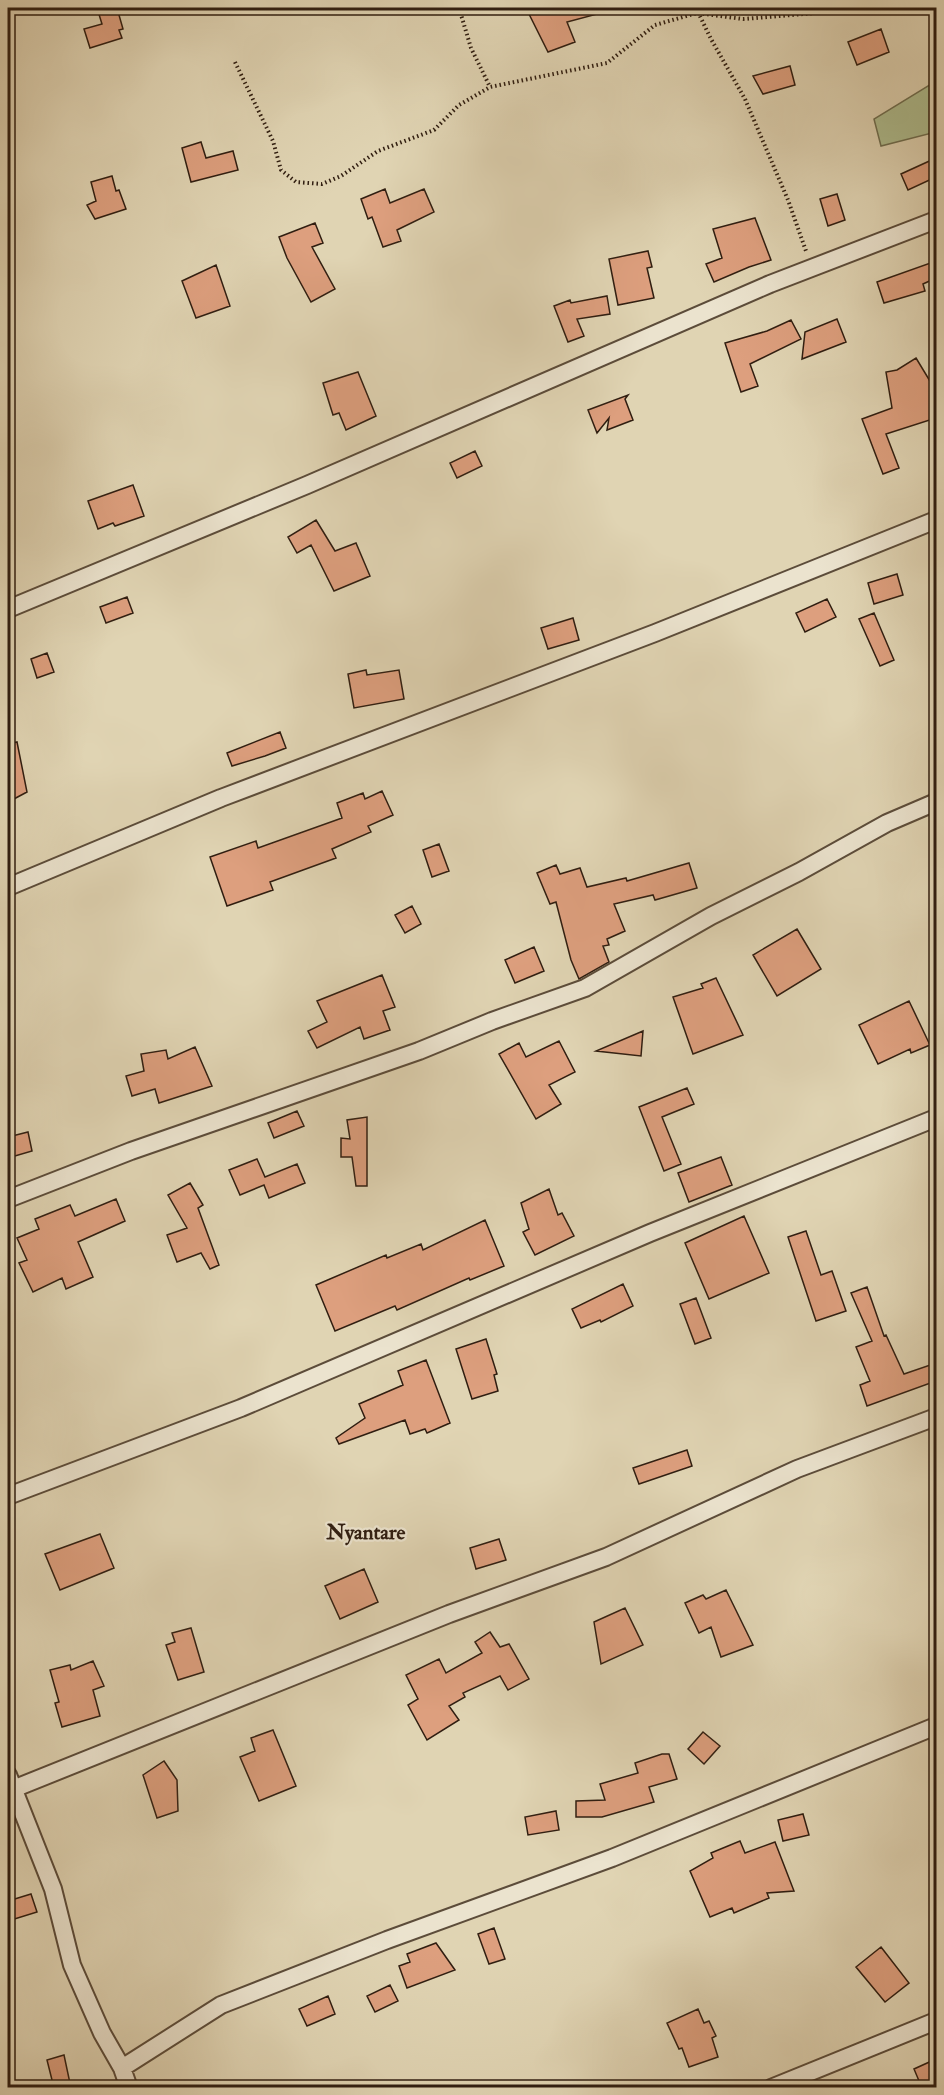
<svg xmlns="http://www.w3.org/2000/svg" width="944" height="2095" font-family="'IM FELL Double Pica',serif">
	<rect width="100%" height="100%" fill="#e0d4b3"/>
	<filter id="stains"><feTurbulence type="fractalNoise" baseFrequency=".00333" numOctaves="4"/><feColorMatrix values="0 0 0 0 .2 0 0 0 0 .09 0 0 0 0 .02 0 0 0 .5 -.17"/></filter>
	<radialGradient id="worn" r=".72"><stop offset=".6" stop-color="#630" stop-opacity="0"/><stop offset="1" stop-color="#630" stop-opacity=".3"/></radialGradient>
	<!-- green -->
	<path fill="#aebd8f" stroke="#6f6e50" stroke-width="1.5" d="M 936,81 L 936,132 L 881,146 L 874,119 Z"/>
	<!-- building -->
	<path fill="#dd9f7e" stroke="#301e11" stroke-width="1.5" d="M 97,8 L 117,8 L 123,29 L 119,30 L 122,38 L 90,48 L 84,29 L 102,24 Z
		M 526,8 L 601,8 L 601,13 L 567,22 L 575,42 L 548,52 Z
		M 881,29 L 889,52 L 857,65 L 848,42 Z
		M 790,66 L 795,85 L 763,94 L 753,76 Z
		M 201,142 L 206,158 L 233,151 L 238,170 L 191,182 L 182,148 Z
		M 936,158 L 936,177 L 908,190 L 901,174 Z
		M 112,176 L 116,191 L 119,190 L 126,209 L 95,219 L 87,205 L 96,201 L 91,182 Z
		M 385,189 L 390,203 L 424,189 L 434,212 L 397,230 L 401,241 L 383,247 L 372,217 L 368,219 L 361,199 Z
		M 837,194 L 845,220 L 828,226 L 820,199 Z
		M 755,218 L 771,260 L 749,267 L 714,282 L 706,264 L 722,258 L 713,229 Z
		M 315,223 L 323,243 L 312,247 L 335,289 L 311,302 L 287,258 L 279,237 Z
		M 648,251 L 652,267 L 647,268 L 654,298 L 618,305 L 609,259 Z
		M 936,261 L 936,278 L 923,284 L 925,291 L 884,303 L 877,282 Z
		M 216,265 L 230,306 L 196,318 L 182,281 Z
		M 607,296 L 610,314 L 577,319 L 584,336 L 568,342 L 554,306 L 570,300 L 571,303 Z
		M 837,319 L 846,342 L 802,359 L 805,332 Z
		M 791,320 L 801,339 L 750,364 L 758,386 L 741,392 L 725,343 L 767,331 Z
		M 916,358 L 936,391 L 936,418 L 886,434 L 899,468 L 883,474 L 862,419 L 892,408 L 886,372 L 897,370 Z
		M 358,372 L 376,416 L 346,430 L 339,413 L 333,415 L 323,383 Z
		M 628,395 L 625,399 L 633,420 L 607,430 L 609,418 L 597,433 L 588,410 Z
		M 475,451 L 482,466 L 457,478 L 450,463 Z
		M 133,485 L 144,516 L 115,526 L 113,523 L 98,529 L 88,501 Z
		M 316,520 L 335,551 L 356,543 L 370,576 L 334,591 L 311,545 L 297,553 L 288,537 Z
		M 897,574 L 903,595 L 874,604 L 868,583 Z
		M 127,597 L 133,613 L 106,623 L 100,607 Z
		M 827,599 L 836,617 L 805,632 L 796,613 Z
		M 874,613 L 894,660 L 880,666 L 859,619 Z
		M 573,618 L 579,640 L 548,649 L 541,628 Z
		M 47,653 L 54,672 L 37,678 L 31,659 Z
		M 366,670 L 367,675 L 399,670 L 404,699 L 354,708 L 348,674 Z
		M 280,732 L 286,748 L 265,756 L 232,766 L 227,753 Z
		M 17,742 L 27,792 L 12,800 L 8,772 L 8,744 Z
		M 382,791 L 393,815 L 368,826 L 371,832 L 332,849 L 336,858 L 270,882 L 273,890 L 227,906 L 210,857 L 256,841 L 258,848 L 342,818 L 337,803 L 363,793 L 365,799 Z
		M 439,844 L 449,871 L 432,877 L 423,850 Z
		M 689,863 L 697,888 L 655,900 L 653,895 L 614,904 L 625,931 L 607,939 L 609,945 L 603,946 L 609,962 L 579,979 L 571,960 L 556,902 L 550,904 L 537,873 L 556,865 L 560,874 L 580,868 L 587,887 L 626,878 L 627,881 Z
		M 412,906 L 421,924 L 405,933 L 395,915 Z
		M 797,929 L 821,969 L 777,996 L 753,955 Z
		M 534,947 L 544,971 L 515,983 L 505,960 Z
		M 382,975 L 395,1007 L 383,1011 L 390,1030 L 364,1039 L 360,1027 L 317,1048 L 308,1031 L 327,1022 L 317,1001 Z
		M 716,978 L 743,1035 L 693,1054 L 673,997 L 703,988 L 701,984 Z
		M 909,1001 L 930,1045 L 911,1053 L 910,1049 L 878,1064 L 859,1025 Z
		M 643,1031 L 641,1056 L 596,1051 Z
		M 559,1041 L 575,1072 L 549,1085 L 561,1104 L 536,1119 L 499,1054 L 519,1043 L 526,1057 Z
		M 195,1047 L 212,1086 L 159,1103 L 155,1089 L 132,1096 L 126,1076 L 144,1071 L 141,1054 L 166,1050 L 168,1059 Z
		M 687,1088 L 694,1104 L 662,1117 L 681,1164 L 664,1171 L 639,1107 Z
		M 297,1111 L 304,1126 L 274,1138 L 268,1123 Z
		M 367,1117 L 367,1186 L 356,1186 L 352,1157 L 341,1157 L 341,1138 L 350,1139 L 347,1120 Z
		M 28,1132 L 32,1151 L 8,1158 L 8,1137 Z
		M 721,1157 L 732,1185 L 689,1202 L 678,1173 Z
		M 257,1159 L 265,1177 L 297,1164 L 305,1183 L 269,1198 L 264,1185 L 240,1195 L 229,1170 Z
		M 190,1183 L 203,1205 L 198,1208 L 219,1265 L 210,1269 L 201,1253 L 177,1262 L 167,1235 L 187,1228 L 168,1195 Z
		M 549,1189 L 558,1215 L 562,1213 L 574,1236 L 535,1255 L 523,1232 L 529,1229 L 521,1203 Z
		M 116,1199 L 125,1221 L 78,1242 L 93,1277 L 66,1289 L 62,1278 L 33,1292 L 19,1263 L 27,1260 L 17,1238 L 39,1229 L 35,1219 L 70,1205 L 75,1216 Z
		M 744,1216 L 769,1273 L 709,1299 L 685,1243 Z
		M 485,1220 L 504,1266 L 470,1280 L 469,1278 L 397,1310 L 395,1306 L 335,1331 L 316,1285 L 386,1255 L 387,1258 L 421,1244 L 423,1250 Z
		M 806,1231 L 821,1275 L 832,1271 L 846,1311 L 816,1321 L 788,1237 Z
		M 623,1284 L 633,1306 L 601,1322 L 600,1320 L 581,1328 L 572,1309 Z
		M 867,1287 L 884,1336 L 886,1335 L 904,1374 L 936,1363 L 936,1381 L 867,1406 L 860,1385 L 870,1381 L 856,1347 L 872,1341 L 851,1293 Z
		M 696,1298 L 711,1338 L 695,1344 L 680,1304 Z
		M 486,1339 L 497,1374 L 494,1375 L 498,1391 L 472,1399 L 456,1349 Z
		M 426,1360 L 450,1423 L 427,1433 L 425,1429 L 410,1434 L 405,1420 L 339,1444 L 336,1438 L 365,1418 L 359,1404 L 403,1385 L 398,1371 Z
		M 687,1450 L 692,1466 L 639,1484 L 633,1468 Z
		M 100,1534 L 114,1568 L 60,1590 L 45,1554 Z
		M 499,1539 L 506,1560 L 476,1569 L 470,1548 Z
		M 364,1569 L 378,1602 L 340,1619 L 325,1586 Z
		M 726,1590 L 753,1645 L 721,1657 L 711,1627 L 699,1633 L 685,1603 L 703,1595 L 706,1599 Z
		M 625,1608 L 643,1645 L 601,1664 L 594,1622 Z
		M 191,1628 L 204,1672 L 178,1680 L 166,1645 L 175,1642 L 172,1633 Z
		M 490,1632 L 500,1647 L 509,1644 L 529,1679 L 508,1690 L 500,1676 L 463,1693 L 465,1697 L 449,1706 L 459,1720 L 427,1740 L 408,1705 L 418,1699 L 406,1675 L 439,1659 L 446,1673 L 482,1653 L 475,1642 Z
		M 93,1661 L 104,1686 L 93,1690 L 100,1716 L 62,1727 L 55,1703 L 59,1702 L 50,1670 L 70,1665 L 71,1670 Z
		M 273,1730 L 296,1786 L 259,1801 L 240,1757 L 255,1751 L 251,1738 Z
		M 703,1732 L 720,1746 L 704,1764 L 688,1749 Z
		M 662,1754 L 669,1754 L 677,1779 L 649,1787 L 654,1802 L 602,1817 L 576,1817 L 576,1801 L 605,1800 L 600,1784 L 638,1773 L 635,1763 Z
		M 164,1761 L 177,1780 L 178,1811 L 157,1818 L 143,1775 Z
		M 556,1811 L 559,1830 L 528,1835 L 525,1817 Z
		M 803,1814 L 809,1835 L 783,1841 L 778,1820 Z
		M 740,1841 L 745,1853 L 775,1842 L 794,1891 L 767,1893 L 769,1898 L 734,1913 L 732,1908 L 710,1917 L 690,1871 L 713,1858 L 711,1853 Z
		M 31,1894 L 37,1912 L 8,1921 L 8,1901 Z
		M 494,1928 L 505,1959 L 489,1964 L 478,1934 Z
		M 436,1943 L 455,1970 L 407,1988 L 399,1966 L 410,1962 L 407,1954 Z
		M 881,1947 L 909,1983 L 885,2002 L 856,1967 Z
		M 390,1985 L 398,2001 L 375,2012 L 367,1996 Z
		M 328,1996 L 335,2014 L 307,2026 L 299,2009 Z
		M 698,2009 L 704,2023 L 709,2021 L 716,2036 L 712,2038 L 718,2057 L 689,2067 L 682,2048 L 679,2049 L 667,2023 Z
		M 64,2055 L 71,2088 L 54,2088 L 47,2060 Z
		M 936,2059 L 936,2082 L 922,2088 L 914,2069 Z"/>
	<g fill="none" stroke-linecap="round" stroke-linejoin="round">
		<!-- minor casing -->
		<g stroke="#5c4c3a" stroke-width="20">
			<path id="minor" d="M 8,609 L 307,485 L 770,284 L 936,220
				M 8,887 L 221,798 L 655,633 L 936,520
				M 8,1199 L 131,1151 L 419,1051 L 492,1021 L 585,988 L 711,916 L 799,872 L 887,823 L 936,802
				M 8,1496 L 241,1408 L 650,1233 L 936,1118
				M 8,1775 L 53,1889 L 72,1965 L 102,2033 L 122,2068 L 129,2088
				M 8,1791 L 449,1614 L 606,1557 L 797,1469 L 936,1417
				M 122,2068 L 221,2005 L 387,1940 L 612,1858 L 936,1726
				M 771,2088 L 936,2021"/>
		</g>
		<!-- path -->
		<path stroke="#301e11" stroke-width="4" stroke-dasharray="1.5 3" stroke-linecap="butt" d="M 459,8 L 471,48 L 490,87
			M 696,8 L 711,39 L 745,99 L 788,200 L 806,251
			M 235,62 L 273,141 L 281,170 L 296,182 L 322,184 L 341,176 L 378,151 L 434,130 L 459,105 L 490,87 L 607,63 L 655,25 L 697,13 L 743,19 L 828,12 L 847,8"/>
		<!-- minor -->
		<use href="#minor" stroke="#ebe3ce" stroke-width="16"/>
	</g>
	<g text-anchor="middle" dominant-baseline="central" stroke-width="4.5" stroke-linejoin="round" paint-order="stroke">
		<!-- quarter labels -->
		<g font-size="21" font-weight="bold" fill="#301e11" stroke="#ebe3ce">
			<text x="366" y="1532">Nyantare</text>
		</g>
	</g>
	<!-- margin -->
	<rect width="944" height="2095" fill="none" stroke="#e0d4b3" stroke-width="30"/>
	<rect x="9" y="9" width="926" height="2077" fill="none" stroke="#301e11" stroke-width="3"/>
	<rect x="15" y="15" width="914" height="2065" fill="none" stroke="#301e11" stroke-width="1.5"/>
	<rect width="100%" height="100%" filter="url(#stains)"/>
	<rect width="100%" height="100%" fill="url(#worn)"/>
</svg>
